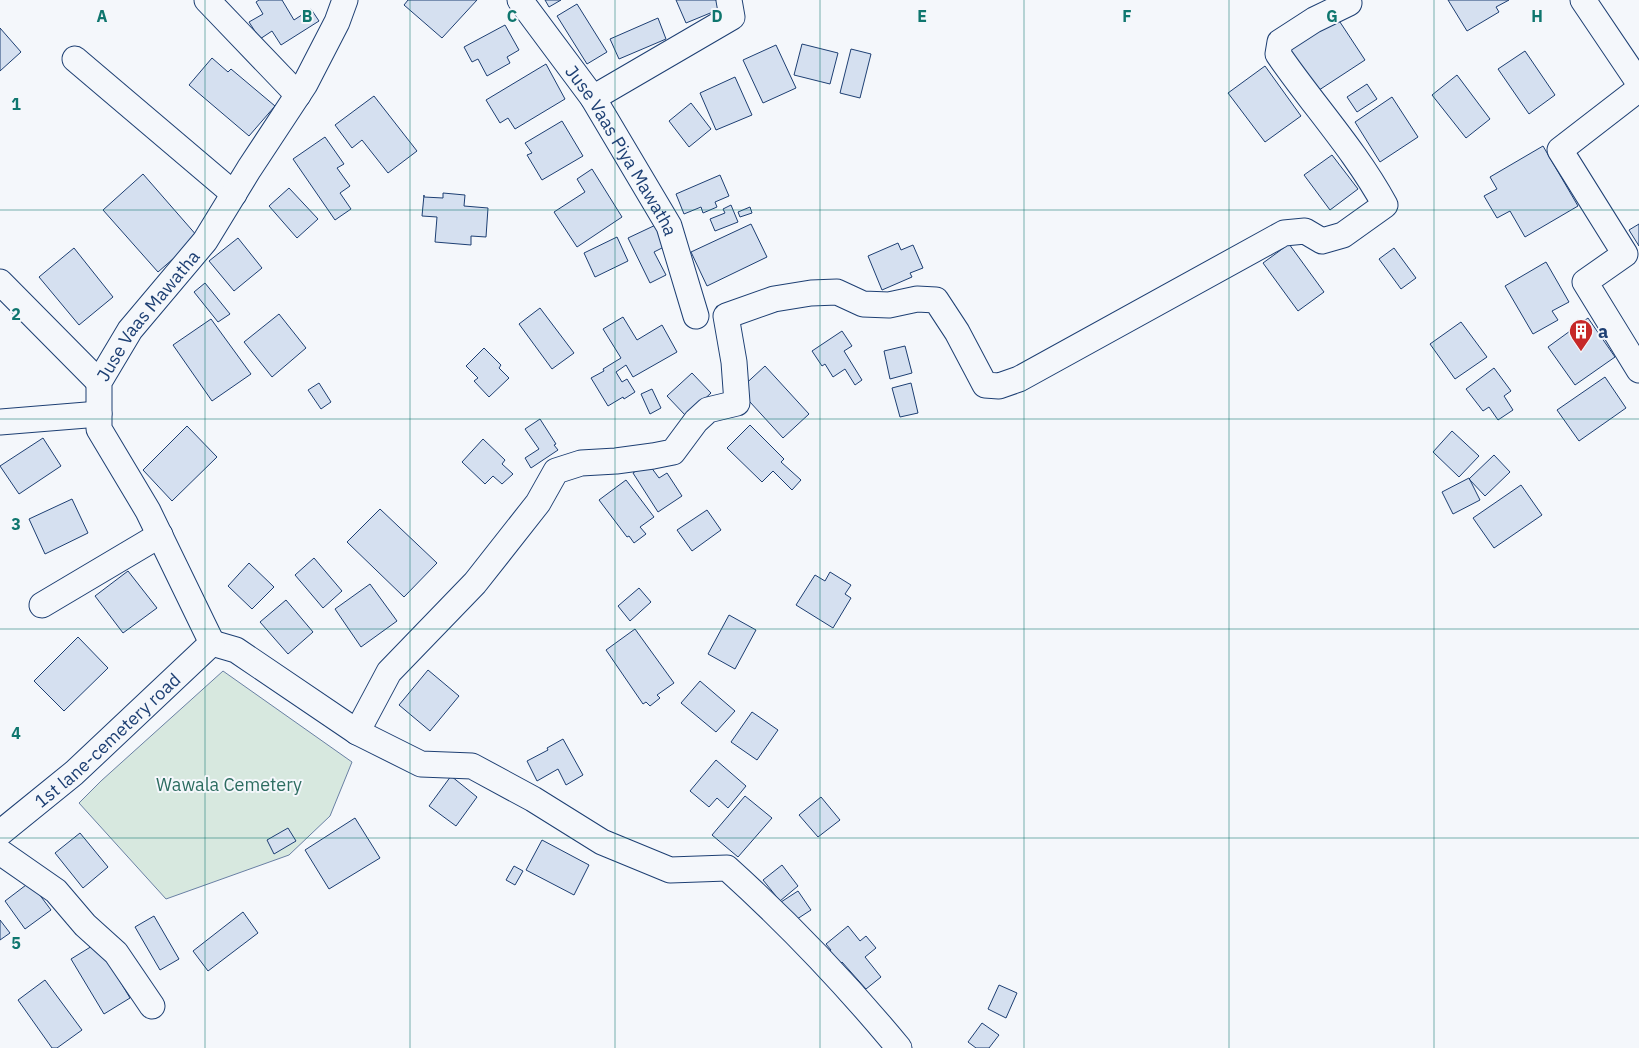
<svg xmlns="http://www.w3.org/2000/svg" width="1639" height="1048" font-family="'IBM Plex Sans',sans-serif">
	<rect width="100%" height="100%" fill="#f4f7fb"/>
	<!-- green -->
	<path fill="#d7e8df" stroke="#687fa3" d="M 223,671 L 352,762 L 330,816 L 289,855 L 166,899 L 79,803 L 101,781 Z"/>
	<!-- building -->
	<path fill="#d5e0f0" stroke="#1d3f73" d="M 259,0 L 282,0 L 294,20 L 311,9 L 319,21 L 281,45 L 272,31 L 260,39 L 249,22 L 263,14 L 256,2 Z
		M 408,0 L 477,0 L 442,38 L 404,5 Z
		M 545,0 L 561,0 L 549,7 Z
		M 676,0 L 716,0 L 720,9 L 686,23 Z
		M 1448,0 L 1509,0 L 1496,7 L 1499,12 L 1467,31 Z
		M 577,4 L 607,52 L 587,64 L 557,16 Z
		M 1336,16 L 1365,60 L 1313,94 L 1285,50 Z
		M 658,18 L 666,39 L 619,59 L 610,39 Z
		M 505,25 L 519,50 L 507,57 L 510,63 L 487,76 L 478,59 L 472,62 L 464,47 Z
		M 0,28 L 21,52 L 0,71 Z
		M 802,44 L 838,53 L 830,84 L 794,75 Z
		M 776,45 L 796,88 L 763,103 L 743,60 Z
		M 851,49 L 871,54 L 860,98 L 840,93 Z
		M 1525,51 L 1555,95 L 1529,114 L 1498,69 Z
		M 212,58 L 228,72 L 231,69 L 275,106 L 249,136 L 189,85 Z
		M 546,64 L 565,99 L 515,129 L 508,118 L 500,123 L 486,100 Z
		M 1265,66 L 1301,116 L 1265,142 L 1228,93 Z
		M 1457,75 L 1490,119 L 1466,138 L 1432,95 Z
		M 735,77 L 752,115 L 716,130 L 700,93 Z
		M 1367,84 L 1377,99 L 1357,112 L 1347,97 Z
		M 374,96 L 417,151 L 388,173 L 362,140 L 352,148 L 335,125 Z
		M 1392,97 L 1418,137 L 1380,162 L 1355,122 Z
		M 691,103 L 711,129 L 689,147 L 669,121 Z
		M 562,121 L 583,156 L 542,180 L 527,155 L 532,153 L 525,143 Z
		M 325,137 L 344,164 L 337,168 L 350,186 L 340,193 L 351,209 L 335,220 L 293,159 Z
		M 1543,146 L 1578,206 L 1525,237 L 1510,211 L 1497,218 L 1484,196 L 1497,189 L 1490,177 Z
		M 1332,155 L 1358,189 L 1330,210 L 1304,175 Z
		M 592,169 L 622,217 L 577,247 L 554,212 L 585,192 L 577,179 Z
		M 143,174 L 198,237 L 158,272 L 103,210 Z
		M 720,175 L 729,196 L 715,202 L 717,207 L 703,213 L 701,207 L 684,214 L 676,194 Z
		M 289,188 L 318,219 L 297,238 L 269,206 Z
		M 443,193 L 465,195 L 464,206 L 488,208 L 486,237 L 471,236 L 471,245 L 435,242 L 437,217 L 422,216 L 424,195 L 424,197 L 443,198 Z
		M 731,205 L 738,222 L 715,231 L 710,219 L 725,213 L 723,209 Z
		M 750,207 L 752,213 L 740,217 L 738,212 Z
		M 662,222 L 672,243 L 654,252 L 666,275 L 650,283 L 628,238 Z
		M 751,224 L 767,257 L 707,286 L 691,252 Z
		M 1639,224 L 1639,246 L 1629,230 Z
		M 617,237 L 628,261 L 595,277 L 584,253 Z
		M 238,238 L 262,268 L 234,291 L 209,261 Z
		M 898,243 L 901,250 L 913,245 L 923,268 L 910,273 L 912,277 L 882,290 L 868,256 Z
		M 1289,244 L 1324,292 L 1298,311 L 1263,263 Z
		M 74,248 L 113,297 L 79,325 L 39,277 Z
		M 1394,248 L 1416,278 L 1401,289 L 1379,259 Z
		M 1546,262 L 1569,302 L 1552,311 L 1558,320 L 1533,334 L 1505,286 Z
		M 205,283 L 230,314 L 218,322 L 194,292 Z
		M 540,308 L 574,353 L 552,369 L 519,324 Z
		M 279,314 L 306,348 L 272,377 L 244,342 Z
		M 623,317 L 637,340 L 662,325 L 677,352 L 633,377 L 626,365 L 616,372 L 622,382 L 627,379 L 635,392 L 624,399 L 623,397 L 608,406 L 591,378 L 604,371 L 603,369 L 621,358 L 603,329 Z
		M 1588,318 L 1615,357 L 1575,385 L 1548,347 Z
		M 211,319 L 251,374 L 212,401 L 173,345 Z
		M 1461,322 L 1487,357 L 1455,379 L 1430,344 Z
		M 842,331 L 852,346 L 844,351 L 862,380 L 855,385 L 845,369 L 833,377 L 825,364 L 822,366 L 812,351 Z
		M 905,346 L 912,373 L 890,379 L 884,351 Z
		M 484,348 L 501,365 L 499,368 L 509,378 L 489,397 L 474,381 L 478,378 L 466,366 Z
		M 765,366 L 809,414 L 783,438 L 739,390 Z
		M 1494,368 L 1511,391 L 1504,396 L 1513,410 L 1498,420 L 1489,407 L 1483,411 L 1466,389 Z
		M 692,373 L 711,393 L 686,416 L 667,396 Z
		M 1605,377 L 1626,408 L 1579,441 L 1557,410 Z
		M 319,383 L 331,402 L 321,409 L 308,390 Z
		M 911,383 L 918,413 L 900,417 L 892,388 Z
		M 652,389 L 661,408 L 650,414 L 641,394 Z
		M 540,419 L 556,444 L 554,445 L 558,450 L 531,468 L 525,458 L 539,449 L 525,429 Z
		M 750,425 L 784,459 L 781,462 L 801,480 L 792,490 L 773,471 L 762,482 L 727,448 Z
		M 187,426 L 217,457 L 172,501 L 143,470 Z
		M 1452,431 L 1479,456 L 1459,477 L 1433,452 Z
		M 43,438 L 61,466 L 19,494 L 0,466 Z
		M 483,439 L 505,460 L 502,464 L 513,474 L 502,484 L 493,476 L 485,484 L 462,462 Z
		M 1494,455 L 1510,472 L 1485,496 L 1469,479 Z
		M 648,463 L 659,478 L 667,473 L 682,496 L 658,512 L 633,473 Z
		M 1469,478 L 1480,500 L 1453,514 L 1442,492 Z
		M 626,480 L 654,517 L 640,527 L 646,534 L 634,543 L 629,536 L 627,537 L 599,500 Z
		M 1521,485 L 1542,515 L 1494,548 L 1473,518 Z
		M 72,499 L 88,533 L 45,554 L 29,519 Z
		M 380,509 L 437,563 L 404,597 L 347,542 Z
		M 707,510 L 721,530 L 692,551 L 677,530 Z
		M 314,558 L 342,591 L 323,608 L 295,575 Z
		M 249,563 L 274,587 L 252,609 L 228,586 Z
		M 128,571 L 157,608 L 123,633 L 95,596 Z
		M 830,572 L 851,585 L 845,594 L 851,598 L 833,628 L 796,605 L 815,575 L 825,581 Z
		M 370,584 L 397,621 L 361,647 L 335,609 Z
		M 639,588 L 651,602 L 630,621 L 618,606 Z
		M 286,600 L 313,632 L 288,654 L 260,622 Z
		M 729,615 L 756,630 L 735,669 L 708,654 Z
		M 635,629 L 674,683 L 657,695 L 660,698 L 650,706 L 646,702 L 643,704 L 606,650 Z
		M 78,637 L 108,668 L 64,711 L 34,681 Z
		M 428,670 L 459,696 L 430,731 L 399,705 Z
		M 700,681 L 735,711 L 716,732 L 681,703 Z
		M 752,712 L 778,730 L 757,760 L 731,742 Z
		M 563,739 L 583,775 L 566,785 L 558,769 L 537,781 L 527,761 L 548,750 L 547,748 Z
		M 716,760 L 746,786 L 728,808 L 717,798 L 709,807 L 690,791 Z
		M 451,776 L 477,797 L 456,826 L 429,806 Z
		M 745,796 L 772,818 L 738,857 L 712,835 Z
		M 821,797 L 840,820 L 818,837 L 799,815 Z
		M 355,818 L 380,858 L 329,889 L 305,850 Z
		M 288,828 L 296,841 L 274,854 L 267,840 Z
		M 80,833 L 108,867 L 83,888 L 55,853 Z
		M 542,840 L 589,865 L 574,895 L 526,870 Z
		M 782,865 L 798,886 L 780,901 L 763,880 Z
		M 514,866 L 523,871 L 515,885 L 506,880 Z
		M 30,882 L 51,910 L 25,929 L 5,901 Z
		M 798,891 L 811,910 L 794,921 L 781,902 Z
		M 243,912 L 258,933 L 208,971 L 193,951 Z
		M 154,916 L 179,959 L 160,970 L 135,927 Z
		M 0,920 L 10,933 L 0,940 Z
		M 848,926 L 860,941 L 866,936 L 876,948 L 865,957 L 881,977 L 866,989 L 842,962 L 838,966 L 827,953 L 831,950 L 826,944 Z
		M 97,943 L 130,998 L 104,1014 L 71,959 Z
		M 45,980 L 82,1030 L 57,1048 L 52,1048 L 18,1000 Z
		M 999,985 L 1017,993 L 1006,1018 L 988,1009 Z
		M 982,1023 L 999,1035 L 989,1048 L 976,1048 L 968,1042 Z"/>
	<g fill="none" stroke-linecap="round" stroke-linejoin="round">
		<!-- minor casing -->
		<g stroke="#1d3f73" stroke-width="27">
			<g id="minor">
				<path d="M 207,0 L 298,95"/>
				<path id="s1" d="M 520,0 L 593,98 L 669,226 L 696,316"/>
				<path d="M 1583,0 L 1639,83"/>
				<path d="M 75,59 L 234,194"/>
				<path d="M 1639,89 L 1560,150 L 1625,254 L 1585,282 L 1639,370"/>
				<path d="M 593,98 L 732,17 L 729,0"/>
				<path d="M 0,282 L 99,382"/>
				<path d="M 0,422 L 99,414"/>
				<path d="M 42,605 L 160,535"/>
				<path d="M 212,643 L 236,650 L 357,732 L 421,764 L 472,766 L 533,799 L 602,842 L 670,870 L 727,868 C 789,924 846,984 899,1048"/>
				<path id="s2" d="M 212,643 L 148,511 L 99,429 L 99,382 L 130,330 L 205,241 L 249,169 L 305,84 L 337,22 L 345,0"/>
				<path d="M 357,732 L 389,672 L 475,583 L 538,503 L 556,471 L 581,463 L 616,461 L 653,456 L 673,452 L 696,421 L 708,410 L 737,403 L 734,362 L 726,316 L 774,299 L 811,293 L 837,292 L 863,304 L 889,305 L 917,299 L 936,300 L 957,332 L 985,385 L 999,386 L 1019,379 L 1284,233 L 1305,231 L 1322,241 L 1343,235 L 1385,205 C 1355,150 1313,105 1278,54 L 1280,42 L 1314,20 L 1349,3"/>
				<path id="s3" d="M 0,833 L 74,773 L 212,643"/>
				<path d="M 0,852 L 56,891 L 85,925 L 116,953 L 152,1006"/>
			</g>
		</g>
		<!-- minor -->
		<use href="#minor" stroke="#f4f7fb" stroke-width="25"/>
	</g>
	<!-- grid -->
	<path fill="none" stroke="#0f766e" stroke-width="1" stroke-opacity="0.55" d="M 205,0 L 205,1048M 410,0 L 410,1048M 615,0 L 615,1048M 820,0 L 820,1048M 1024,0 L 1024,1048M 1229,0 L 1229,1048M 1434,0 L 1434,1048M 0,210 L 1639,210M 0,419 L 1639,419M 0,629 L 1639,629M 0,838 L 1639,838"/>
	<!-- icons -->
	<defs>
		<g id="building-pin" transform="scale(1.25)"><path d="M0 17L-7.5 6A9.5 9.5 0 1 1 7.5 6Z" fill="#c62828" stroke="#f4f7fb"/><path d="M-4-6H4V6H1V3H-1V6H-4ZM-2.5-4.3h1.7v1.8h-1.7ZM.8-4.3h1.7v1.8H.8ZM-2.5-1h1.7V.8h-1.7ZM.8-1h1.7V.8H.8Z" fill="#fff"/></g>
	</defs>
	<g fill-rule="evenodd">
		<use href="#building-pin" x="1581" y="331"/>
	</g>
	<g text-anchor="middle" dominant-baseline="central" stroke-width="4" stroke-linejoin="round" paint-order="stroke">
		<!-- street labels -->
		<g font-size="18" fill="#1d3f73" stroke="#f4f7fb">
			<text stroke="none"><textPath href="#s1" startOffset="182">Juse Vaas Piya Mawatha</textPath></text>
			<text stroke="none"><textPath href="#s2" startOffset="372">Juse Vaas Mawatha</textPath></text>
			<text stroke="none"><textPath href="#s3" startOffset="142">1st lane-cemetery road</textPath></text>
		</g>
		<!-- poi labels -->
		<g font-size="18" font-weight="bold" fill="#1d3f73" stroke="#f4f7fb" text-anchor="start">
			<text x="1598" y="331">a</text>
		</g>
		<!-- park labels -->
		<g font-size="18" fill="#2c6c60" stroke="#f4f7fb">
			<text x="229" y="784">Wawala Cemetery</text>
		</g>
	</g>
	<g font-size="16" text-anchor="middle" font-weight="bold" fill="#0f766e" stroke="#f4f7fb" stroke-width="4" stroke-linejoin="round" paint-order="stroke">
		<text x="102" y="22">A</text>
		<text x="307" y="22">B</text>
		<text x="512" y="22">C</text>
		<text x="717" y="22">D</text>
		<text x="922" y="22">E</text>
		<text x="1127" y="22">F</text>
		<text x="1332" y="22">G</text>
		<text x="1537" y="22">H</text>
		<text x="16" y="110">1</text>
		<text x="16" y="320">2</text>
		<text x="16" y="530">3</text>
		<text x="16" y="739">4</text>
		<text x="16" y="949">5</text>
	</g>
</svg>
